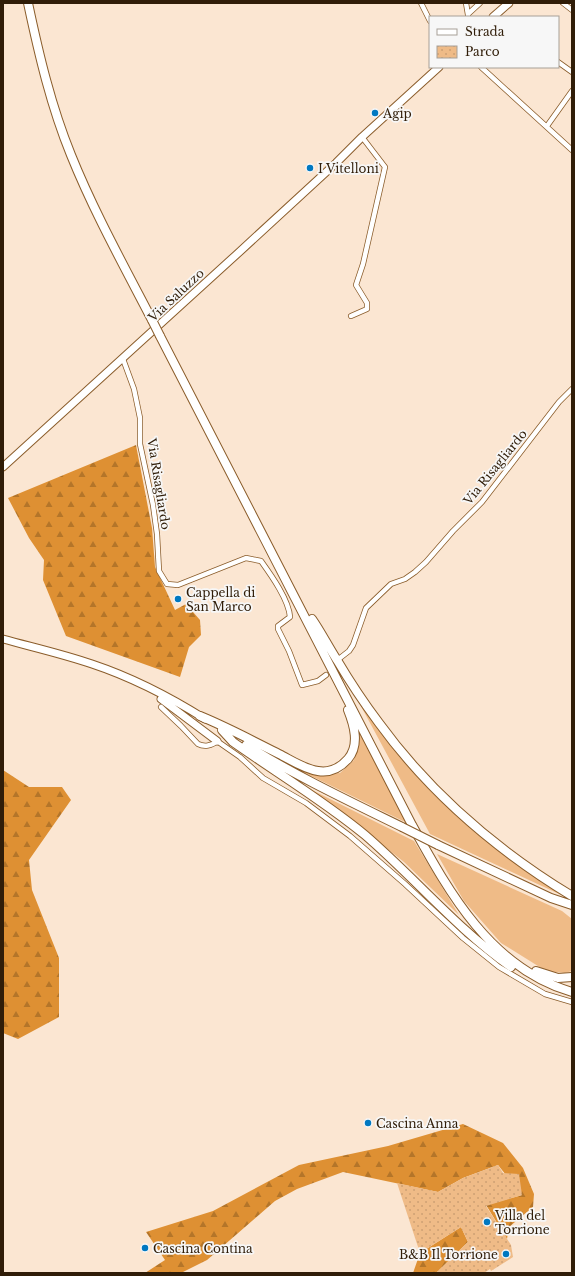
<svg xmlns="http://www.w3.org/2000/svg" width="575" height="1276" font-family="'Libre Baskerville',serif">
	<defs>
		<pattern id="forest-firs" width="22" height="20" patternUnits="userSpaceOnUse"><rect width="22" height="20" fill="#de9033"/><path d="M5 1l3.5 6h-7zM16 11l3.5 6h-7z" fill="#b47529"/></pattern>
		<pattern id="park-dots" width="8" height="8" patternUnits="userSpaceOnUse"><rect width="8" height="8" fill="#efbb87"/><path d="M2 2h.1M6 6h.1" fill="none" stroke="#cda073" stroke-width="1.8" stroke-linecap="round"/></pattern>
	</defs>
	<rect width="100%" height="100%" fill="#fbe6d2"/>
	<!-- green -->
	<path fill="#efbb87" d="M 356,697 L 377,727 L 430,789 L 496,849 L 572,900 L 430,834 Z
		M 356,726 L 407,823 L 297,769 L 316,775 L 340,773 L 354,760 L 357,743 Z
		M 306,787 L 414,841 L 459,915 L 404,862 L 361,828 Z
		M 437,854 L 562,911 L 572,919 L 572,971 L 565,973 L 546,971 L 501,943 L 464,901 Z"/>
	<!-- forest -->
	<path fill="url(#forest-firs)" d="M 136,445 L 152,528 L 155,567 L 175,610 L 186,604 L 200,620 L 201,635 L 189,647 L 180,677 L 66,636 L 43,580 L 44,560 L 29,538 L 8,498 Z
		M 3,770 L 29,787 L 62,787 L 71,800 L 29,860 L 32,890 L 59,958 L 59,1017 L 18,1039 L 3,1033 Z
		M 463,1124 L 503,1143 L 523,1168 L 534,1194 L 533,1207 L 509,1227 L 507,1239 L 486,1205 L 522,1195 L 498,1165 L 463,1178 L 438,1192 L 343,1172 L 297,1189 L 275,1201 L 207,1260 L 181,1273 L 145,1273 L 165,1260 L 146,1232 L 213,1211 L 299,1165 L 388,1146 Z
		M 461,1227 L 468,1242 L 436,1273 L 413,1273 L 420,1253 Z"/>
	<!-- park -->
	<path fill="url(#park-dots)" d="M 498,1165 L 503,1173 L 519,1174 L 522,1195 L 486,1206 L 511,1245 L 513,1257 L 491,1271 L 490,1269 L 484,1273 L 436,1273 L 468,1242 L 461,1227 L 420,1253 L 397,1183 L 438,1192 L 463,1178 Z"/>
	<g fill="none" stroke-linecap="round" stroke-linejoin="round">
		<!-- street casing -->
		<g stroke="#8a5c2a" stroke-width="6">
			<path id="street" d="M 421,3 L 430,21
				M 466,3 L 468,15
				M 563,3 L 572,10
				M 468,14 L 480,3
				M 558,62 L 572,72
				M 481,67 L 572,150
				M 547,126 L 572,91
				M 351,316 L 367,309 L 367,303 L 356,285 L 363,264 L 385,167 L 362,137
				M 123,359 L 134,389 L 140,418 L 140,444 L 153,505 L 157,534 L 159,571 L 167,584 L 178,585 L 246,558 L 261,561 C 271,575 289,600 290,617 L 278,626 L 278,629 L 289,651 L 302,685 L 318,681 L 326,675
				M 340,658 L 349,651 L 353,645 L 366,608 L 391,584 L 405,579 L 415,572 L 426,562 L 453,531 L 482,502 L 559,402 L 572,389
				M 161,707 L 181,726 L 198,744 C 204,747 212,746 217,741 L 240,757 L 263,778 L 306,803 L 350,836 L 405,884 L 463,938 L 499,967 L 545,994 L 572,1002"/>
		</g>
		<!-- secondary casing -->
		<g stroke="#8a5c2a" stroke-width="9">
			<path id="secondary" d="M 493,17 L 509,3
				M 3,467 L 236,255 L 336,163 L 362,137 L 439,67"/>
		</g>
		<!-- primary casing -->
		<g stroke="#8a5c2a" stroke-width="9">
			<path id="primary" d="M 3,639 C 32,647 63,654 92,664 C 131,677 170,697 205,719
				M 161,699 L 217,741"/>
		</g>
		<!-- highway casing -->
		<g stroke="#8a5c2a" stroke-width="10">
			<path id="highway" d="M 28,3 C 39,55 51,106 71,155 C 94,212 124,266 152,320
				M 160,336 L 412,825 C 450,894 491,968 572,992
				M 312,619 C 321,632 328,646 337,660 C 350,682 364,703 379,723 C 430,793 498,851 572,896
				M 200,716 C 227,727 253,741 279,754 C 291,760 304,769 318,771 C 330,773 340,768 348,759 C 360,745 354,725 348,710
				M 222,730 L 233,742 C 277,773 324,801 365,835 C 415,878 457,929 511,967
				M 246,745 C 296,776 349,801 402,827
				M 438,845 L 551,898 L 572,905
				M 536,971 L 558,978 L 572,977"/>
		</g>
		<!-- street -->
		<use href="#street" stroke="#fff" stroke-width="4.5"/>
		<!-- secondary -->
		<use href="#secondary" stroke="#fff" stroke-width="7"/>
		<!-- primary -->
		<use href="#primary" stroke="#fff" stroke-width="7"/>
		<!-- highway -->
		<use href="#highway" stroke="#fff" stroke-width="8"/>
		<!-- highway-bridge casing -->
		<g stroke="#8a5c2a" stroke-width="10" stroke-linecap="butt">
			<path id="highway-bridge" d="M 152,320 L 160,336
				M 402,827 L 438,845"/>
		</g>
		<!-- highway-bridge -->
		<use href="#highway-bridge" stroke="#fff" stroke-width="8"/>
	</g>
	<!-- markers -->
	<g fill="#0078c1" stroke="#f7f7f7" stroke-width="1.5">
		<circle cx="375" cy="113" r="4"/>
		<circle cx="310" cy="168" r="4"/>
		<circle cx="178" cy="599" r="4"/>
		<circle cx="368" cy="1123" r="4"/>
		<circle cx="487" cy="1222" r="4"/>
		<circle cx="145" cy="1248" r="4"/>
		<circle cx="506" cy="1254" r="4"/>
	</g>
	<g text-anchor="middle" dominant-baseline="central" stroke-width="3.5" stroke-linejoin="round" paint-order="stroke">
		<!-- poi labels -->
		<g font-size="12" fill="#301d08" stroke="#f7f7f7" text-anchor="start">
			<text x="383" y="113">Agip</text>
			<text x="318" y="168">I Vitelloni</text>
			<text x="186" y="592">Cappella di<tspan x="186" dy="14">San Marco</tspan></text>
			<text x="376" y="1123">Cascina Anna</text>
			<text x="495" y="1215">Villa del<tspan x="495" dy="14">Torrione</tspan></text>
			<text x="153" y="1248">Cascina Contina</text>
			<text x="498" y="1254" text-anchor="end">B&amp;B Il Torrione</text>
		</g>
		<!-- street labels -->
		<g font-size="12" fill="#301d08" stroke="#f7f7f7">
			<text transform="translate(176 295) rotate(-43)">Via Saluzzo</text>
			<text transform="translate(495 467) rotate(-51)">Via Risagliardo</text>
			<text transform="translate(159 484) rotate(81)">Via Risagliardo</text>
		</g>
	</g>
	<!-- border -->
	<rect width="575" height="1276" fill="none" stroke="#301d08" stroke-width="8"/>
	<!-- legend -->
	<rect x="429" y="16" width="130" height="52" fill="#f7f7f7" stroke="#a7a097"/>
	<rect x="437" y="29" width="20" height="6" fill="#ffffff" stroke="#a7a097"/>
	<text x="465" y="36" font-size="12" fill="#301d08">Strada</text>
	<rect x="437" y="46" width="20" height="12" fill="url(#park-dots)" stroke="#a7a097"/>
	<text x="465" y="56" font-size="12" fill="#301d08">Parco</text>
</svg>
